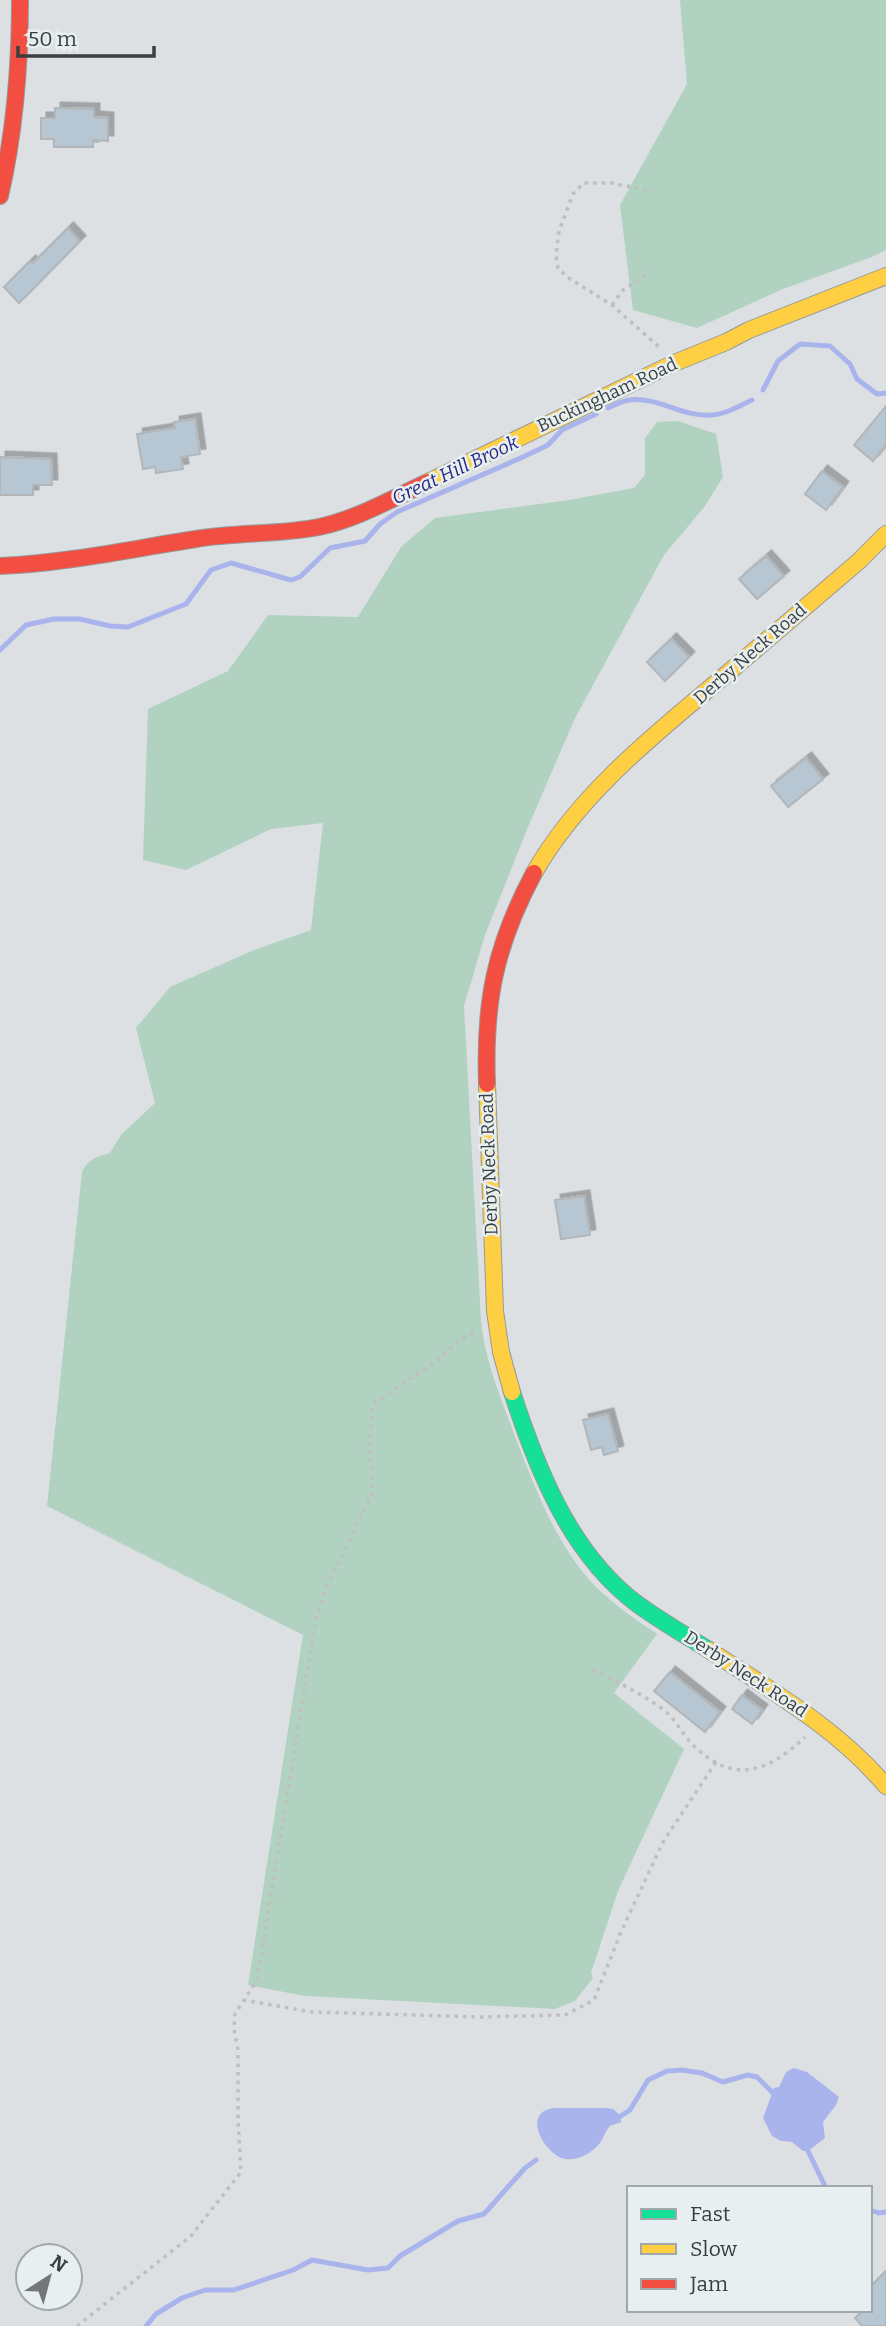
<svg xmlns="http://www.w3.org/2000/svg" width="886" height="2326" font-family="Bitter,serif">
	<defs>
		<filter id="shadow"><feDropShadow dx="5.5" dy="-5.5" stdDeviation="0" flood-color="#0004"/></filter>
	</defs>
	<rect width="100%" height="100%" fill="#dce0e2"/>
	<!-- green -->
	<path fill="#b1d2c1" d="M 680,0 L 886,0 L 886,250 L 872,257 L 783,289 L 697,328 L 633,310 L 620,205 L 687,84 Z
		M 678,421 L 716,434 L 723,477 L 705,506 L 664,555 L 575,718 L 528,827 L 485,935 L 464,1006 L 481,1321 C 485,1362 502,1401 516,1439 C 536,1490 556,1544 594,1585 C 613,1604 635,1619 657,1634 L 614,1693 L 684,1749 L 618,1891 L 591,1973 L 593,1978 L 575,2001 L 555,2009 L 305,1996 L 248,1985 L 303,1635 L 47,1506 L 82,1172 C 88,1159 97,1156 110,1153 L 121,1135 L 155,1103 L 136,1028 L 170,987 L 254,950 L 311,930 L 323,823 L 271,829 L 186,870 L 143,860 L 148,709 L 228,671 L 268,615 L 358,617 L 401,547 L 435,518 L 569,500 L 634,488 L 645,475 L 645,438 L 657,422 Z"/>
	<!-- water -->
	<path fill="#aab4ec" d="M 794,2068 L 807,2072 L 839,2097 L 836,2105 L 823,2122 L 825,2138 L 808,2151 L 803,2151 L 792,2142 L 781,2141 L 772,2136 L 763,2118 L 774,2088 L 779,2087 L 786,2072 Z
		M 554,2108 L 607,2108 L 613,2109 L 621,2116 L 621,2122 C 619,2123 612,2125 610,2126 C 606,2130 604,2136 602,2140 C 593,2154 574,2164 559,2157 C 541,2147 523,2112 554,2108 Z"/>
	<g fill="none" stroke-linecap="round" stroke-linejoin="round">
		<!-- stream -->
		<path stroke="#aab4ec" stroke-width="5" d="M 763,390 L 778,361 L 800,344 L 830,346 L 850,364 L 857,379 L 877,394 L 886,393
			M 608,408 C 614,405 622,401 629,400 C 657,396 682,417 710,415 C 725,415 739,406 752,400
			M 0,650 L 26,625 L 54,619 L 80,619 L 110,626 L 128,627 L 186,604 L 211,570 L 231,563 L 291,580 L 300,577 L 330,548 L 365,541 L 380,524 L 397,512 L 523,457 L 548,445 L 562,430 L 596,414
			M 616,2119 L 630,2110 L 648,2080 L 667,2071 L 682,2070 L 702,2073 L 723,2082 L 748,2075 L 757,2077 L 776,2096
			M 806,2147 L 826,2188
			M 870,2210 L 879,2213 L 886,2212
			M 146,2326 L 156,2314 L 182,2298 L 205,2290 L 234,2290 L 293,2270 L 312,2260 L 368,2270 L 388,2268 L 400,2256 L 458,2221 L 484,2214 L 525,2168 L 536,2160"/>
	</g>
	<!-- building -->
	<path fill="#b7c6d3" stroke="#b3b6b8" stroke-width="2" filter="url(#shadow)" d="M 55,108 L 94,109 L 94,117 L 108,118 L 108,141 L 93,140 L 93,147 L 54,147 L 54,139 L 41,139 L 41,118 L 55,118 Z
		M 68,228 L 80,241 L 19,303 L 4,287 L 30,261 L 33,263 Z
		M 886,406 L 886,445 L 873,461 L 854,445 Z
		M 195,419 L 200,454 L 181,457 L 183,469 L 156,473 L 155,467 L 143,469 L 137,434 L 175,428 L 174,422 Z
		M 0,457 L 51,459 L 52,485 L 33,485 L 33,495 L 0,495 Z
		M 822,471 L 843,487 L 826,510 L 805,494 Z
		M 766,556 L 784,576 L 757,599 L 739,579 Z
		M 671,639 L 689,657 L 665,681 L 647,662 Z
		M 806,758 L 823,779 L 788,807 L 771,786 Z
		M 584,1196 L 590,1235 L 561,1239 L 555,1200 Z
		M 608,1414 L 618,1451 L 604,1455 L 602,1447 L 591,1450 L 583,1420 Z
		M 670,1672 L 720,1712 L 705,1732 L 654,1691 Z
		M 742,1695 L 762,1710 L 752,1724 L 732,1709 Z
		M 886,2271 L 886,2326 L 862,2326 L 855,2318 L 863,2310 L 870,2310 L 870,2287 Z"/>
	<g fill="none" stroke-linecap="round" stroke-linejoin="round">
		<!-- fast casing -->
		<g stroke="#979a9b" stroke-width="18">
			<path id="fast" d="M 512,1392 C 537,1469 570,1553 636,1603 C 659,1620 685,1635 709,1650"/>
		</g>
		<!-- slow casing -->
		<g stroke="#979a9b" stroke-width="18">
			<path id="slow" d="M 428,482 L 672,364 L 726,342 L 749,330 L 886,276
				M 534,873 C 580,792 659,731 729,672 C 773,635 816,598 859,561 L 886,534
				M 487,1084 L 495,1311 L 501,1352 L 512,1392
				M 709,1650 C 772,1691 837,1728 886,1786"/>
		</g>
		<!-- jam casing -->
		<g stroke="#979a9b" stroke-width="18">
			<path id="jam" d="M 0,196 C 15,131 20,66 20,0
				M 0,566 C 67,563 131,549 196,539 C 237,532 278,535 319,527 C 357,519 393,498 428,482
				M 487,1084 C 484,1002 495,946 534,873"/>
		</g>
		<!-- path -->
		<path stroke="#bebfbf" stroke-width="3.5" stroke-dasharray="3.5 5" stroke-linecap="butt" d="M 647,190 L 611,183 L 584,183 L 573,194 L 559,231 L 556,255 L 558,268 L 567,277 L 612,305 L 659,347
			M 612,305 L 623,290 L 651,271
			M 593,1669 C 617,1682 642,1694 664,1710 C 675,1719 682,1733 692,1744 C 733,1785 767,1773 805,1737
			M 243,2000 L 312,2012 L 479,2017 L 565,2015 L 594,2000 L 621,1932 L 663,1842 L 716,1762
			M 77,2326 L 191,2236 L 241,2172 L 238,2118 L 238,2050 L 234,2029 L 235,2014 L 257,1980 L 315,1624 L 326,1588 L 373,1492 L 369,1445 L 373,1404 L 438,1360 L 458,1341 L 477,1331"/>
		<!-- fast -->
		<use href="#fast" stroke="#16e098" stroke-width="16"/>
		<!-- slow -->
		<use href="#slow" stroke="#ffcf43" stroke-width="16"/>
		<!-- jam -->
		<use href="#jam" stroke="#f24e42" stroke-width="16"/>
	</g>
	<g text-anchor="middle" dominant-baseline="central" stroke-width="5" stroke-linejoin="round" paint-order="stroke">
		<!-- street labels -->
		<g font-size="18" fill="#3b3e3f" stroke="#e7eff1">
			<text transform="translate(607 395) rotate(-25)">Buckingham Road</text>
			<text transform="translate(750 654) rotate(-41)">Derby Neck Road</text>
			<text transform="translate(489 1164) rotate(-92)">Derby Neck Road</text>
			<text transform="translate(746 1674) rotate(33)">Derby Neck Road</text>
		</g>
		<!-- water labels -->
		<g font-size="19" font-style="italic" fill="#292782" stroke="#e7eff1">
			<text transform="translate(455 470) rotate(-25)">Great Hill Brook</text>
		</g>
	</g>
	<!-- legend -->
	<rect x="627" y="2186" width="245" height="126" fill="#e7eff1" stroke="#a2a8aa" stroke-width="2"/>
	<rect x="641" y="2209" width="35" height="10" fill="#16e098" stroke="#a2a8aa" stroke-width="2"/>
	<text x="690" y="2221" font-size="21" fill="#3b3e3f">Fast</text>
	<rect x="641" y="2244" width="35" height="10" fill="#ffcf43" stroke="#a2a8aa" stroke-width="2"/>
	<text x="690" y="2256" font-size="21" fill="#3b3e3f">Slow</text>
	<rect x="641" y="2279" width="35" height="10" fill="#f24e42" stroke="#a2a8aa" stroke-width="2"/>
	<text x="690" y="2291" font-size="21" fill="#3b3e3f">Jam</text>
	<!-- north arrow -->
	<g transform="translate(49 2277) rotate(36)"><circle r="33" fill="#e7eff1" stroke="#a2a8aa" stroke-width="2"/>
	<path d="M0-5L12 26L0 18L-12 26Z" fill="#737778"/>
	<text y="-10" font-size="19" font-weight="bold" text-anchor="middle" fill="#3b3e3f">N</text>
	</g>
	<!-- scale -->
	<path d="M18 46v10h136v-10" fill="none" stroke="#3b3e3f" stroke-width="3.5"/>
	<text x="28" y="46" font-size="21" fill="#3b3e3f" stroke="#e7eff1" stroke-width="5" paint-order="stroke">50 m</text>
</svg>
